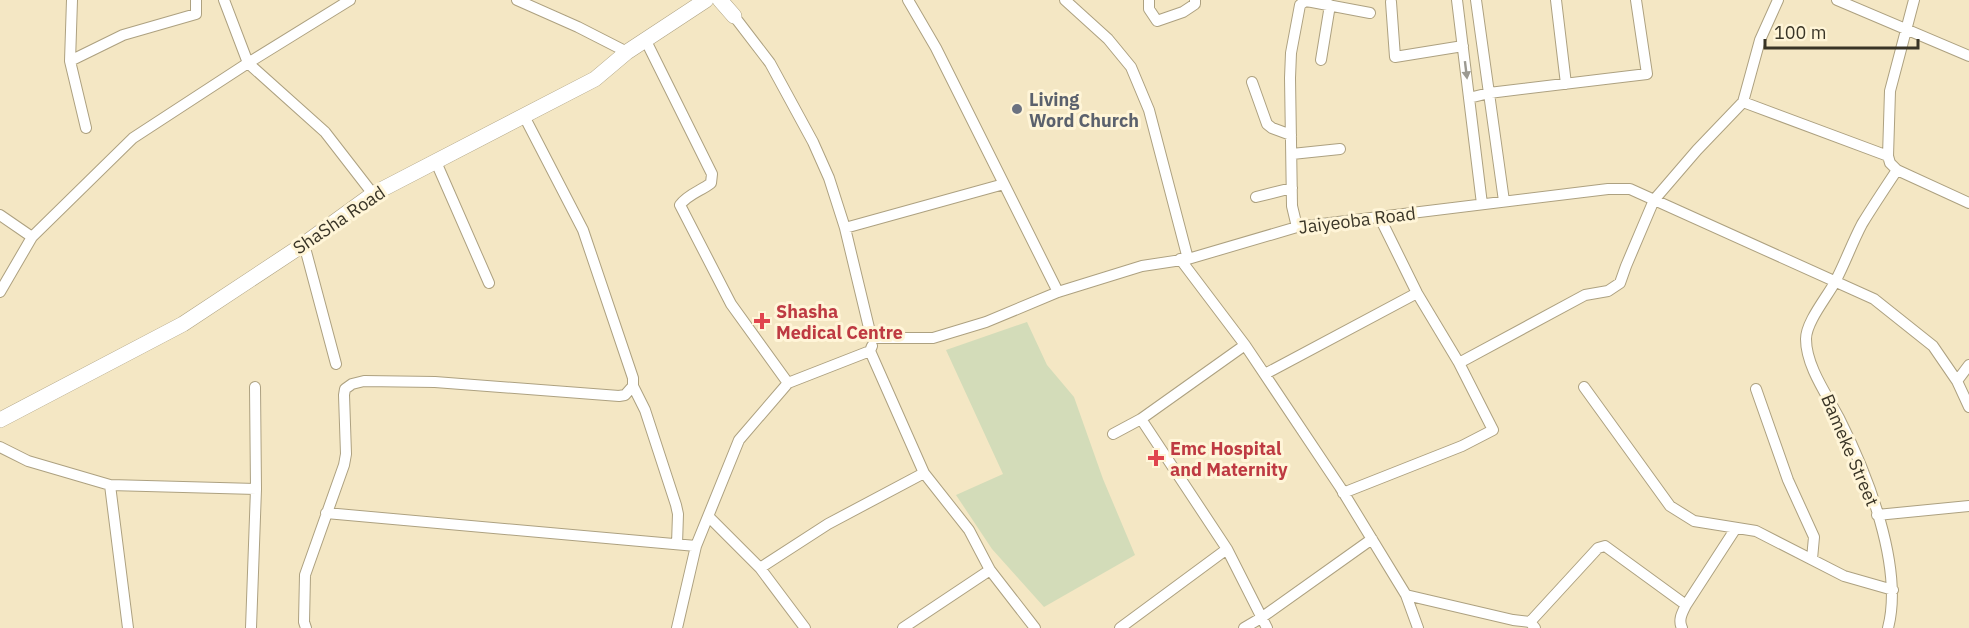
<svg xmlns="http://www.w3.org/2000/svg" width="1969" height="628" font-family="'IBM Plex Sans',sans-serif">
	<rect width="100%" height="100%" fill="#f4e7c4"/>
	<!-- green -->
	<path fill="#d3dcb9" d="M 1027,322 L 1047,365 L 1074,397 L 1103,479 L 1135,555 L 1044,607 L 992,549 L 956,495 L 1003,474 L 946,350 Z"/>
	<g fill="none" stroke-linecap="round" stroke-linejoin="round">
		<!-- street casing -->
		<g stroke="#ada180" stroke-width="12">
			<path id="street" d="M 72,0 L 70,61 L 86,128
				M 224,0 L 248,63 L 325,132 L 373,194
				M 517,0 L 578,27 L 627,52
				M 908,0 L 936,48 L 1058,292
				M 1065,0 L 1108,39 L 1131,67 L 1149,110 L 1188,259
				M 1149,0 L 1149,9 L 1157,21 L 1183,12 L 1195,4 L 1195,0
				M 1457,0 L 1482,204
				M 1476,0 L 1504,201
				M 1556,0 L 1566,84
				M 1837,0 L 1969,56
				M 1391,2 L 1395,57 L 1463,46
				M 734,16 L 770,63 L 813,142 L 829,178 L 845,228 L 870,332 L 876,338
				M 646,41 L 712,174 L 711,183 C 701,191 688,194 680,205 L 731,304 L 788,383
				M 1321,60 L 1330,5
				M 70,61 L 123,35 L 196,14 L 196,0
				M 1252,82 L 1267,124 L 1272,128 L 1291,135
				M 1469,98 L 1489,93 L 1647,74 L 1636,0
				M 1743,102 L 1888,156
				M 1292,154 L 1340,149
				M 436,162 L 489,283
				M 1897,170 L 1969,203
				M 1256,197 L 1292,188
				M 0,215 L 32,237
				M 1297,227 L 1292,206 L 1290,78 L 1291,53 L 1300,5 L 1305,1 L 1312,2 L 1370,13
				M 845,228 L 1004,184
				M 304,244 L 336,364
				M 1180,259 L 1245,345 L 1340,487 L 1406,595 L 1418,628
				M 0,292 L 32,237 L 133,138 L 248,63 L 350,0
				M 876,338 L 933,338 L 986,322 L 1058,292 L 1142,266 L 1188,259 L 1297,227 L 1608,189 L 1630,189 L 1874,299 L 1933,346 L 1957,381 L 1969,407
				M 872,346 L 870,351 L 924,473 L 969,530 L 990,570 L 1035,628
				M 1459,363 L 1585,295 L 1608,291 L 1620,283 L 1626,266 L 1654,200 L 1697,150 L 1743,102 L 1760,40 L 1778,0
				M 1265,374 L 1417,293
				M 1957,381 L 1969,365
				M 633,386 L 645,410 L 676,505 L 678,514 L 677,544
				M 1584,387 L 1670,506 L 1694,521 L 1756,531 L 1844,576 L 1893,590
				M 1756,389 L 1788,480 L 1814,537 L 1812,559
				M 1141,419 L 1227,549 L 1267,628
				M 1113,434 L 1141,419 L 1245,345
				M 0,447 L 28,461 L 110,485 L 256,489
				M 110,485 L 128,628
				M 1343,493 L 1462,446 L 1493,430 L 1459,363 L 1417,293 L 1380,218
				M 326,513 L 696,546
				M 1877,515 L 1969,506
				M 709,517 L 760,568 L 805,628
				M 760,568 L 828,524 L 924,473
				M 1406,595 L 1513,620 L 1530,622 L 1535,628
				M 1530,622 L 1598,548 L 1605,546 L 1686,605
				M 251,628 L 256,489 L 255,387
				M 306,628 L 304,622 L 305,575 L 344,465 L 346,454 L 344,395 L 345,389 L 352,384 L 364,381 L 435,382 L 619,396 L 625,395 L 633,386 L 633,378 L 583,230 L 524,116
				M 677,628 L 696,546 L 739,440 L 788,383 L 870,351
				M 903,628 L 990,570
				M 1120,628 L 1227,549
				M 1244,628 L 1261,618 L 1372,539
				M 1682,628 C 1678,620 1682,613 1686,605 L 1736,528
				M 1888,628 C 1904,567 1867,473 1839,418 C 1827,395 1806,366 1806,339 C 1806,322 1827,297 1835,282 C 1845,263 1852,243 1862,224 C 1873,206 1885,188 1897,170 L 1890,163 L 1888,156 L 1890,91 L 1914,0"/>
		</g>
		<!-- secondary casing -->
		<g stroke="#ada180" stroke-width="16">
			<path id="secondary" d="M 720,0 L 734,16
				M 0,420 L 183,324 L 304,244 L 373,194 L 595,79 L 627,52 L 706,0"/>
		</g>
		<!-- street -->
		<use href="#street" stroke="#fff" stroke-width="10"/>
		<!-- secondary -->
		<use href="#secondary" stroke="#fff" stroke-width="15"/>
	</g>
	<!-- one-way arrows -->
	<defs><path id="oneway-solid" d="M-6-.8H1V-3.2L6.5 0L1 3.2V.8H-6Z" transform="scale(1.5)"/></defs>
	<use fill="#9c9a92" href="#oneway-solid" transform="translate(1466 70) rotate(83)"/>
	<!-- markers -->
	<circle fill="#6b7280" stroke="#fff5d8" stroke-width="2" cx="1017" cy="109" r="6"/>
	<g fill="#e0444e" stroke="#fff5d8" stroke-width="2">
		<path d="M759 312h6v6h6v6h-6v6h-6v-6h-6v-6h6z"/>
		<path d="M1153 449h6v6h6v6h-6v6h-6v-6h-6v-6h6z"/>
	</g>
	<g text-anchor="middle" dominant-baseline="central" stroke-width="6" stroke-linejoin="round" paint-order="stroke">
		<!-- worship labels -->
		<g font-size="18" font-weight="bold" fill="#5b616d" stroke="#fff5d8" text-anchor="start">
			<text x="1029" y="99">Living<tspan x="1029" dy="21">Word Church</tspan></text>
		</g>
		<!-- street labels -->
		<g font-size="18" fill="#393426" stroke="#fff5d8">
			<text transform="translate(339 220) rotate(-34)">ShaSha Road</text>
			<text transform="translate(1357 220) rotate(-7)">Jaiyeoba Road</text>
			<text transform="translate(1850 450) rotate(67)">Bameke Street</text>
		</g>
		<!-- health labels -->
		<g font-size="18" font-weight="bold" fill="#be3a42" stroke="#fff5d8" text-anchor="start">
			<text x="776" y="311">Shasha<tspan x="776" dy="21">Medical Centre</tspan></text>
			<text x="1170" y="448">Emc Hospital<tspan x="1170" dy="21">and Maternity</tspan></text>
		</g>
	</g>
	<!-- scale -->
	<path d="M1765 39v9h153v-9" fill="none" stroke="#393426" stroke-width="3"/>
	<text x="1774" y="39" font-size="18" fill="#393426" stroke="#fff5d8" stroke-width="4.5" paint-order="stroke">100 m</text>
</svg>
